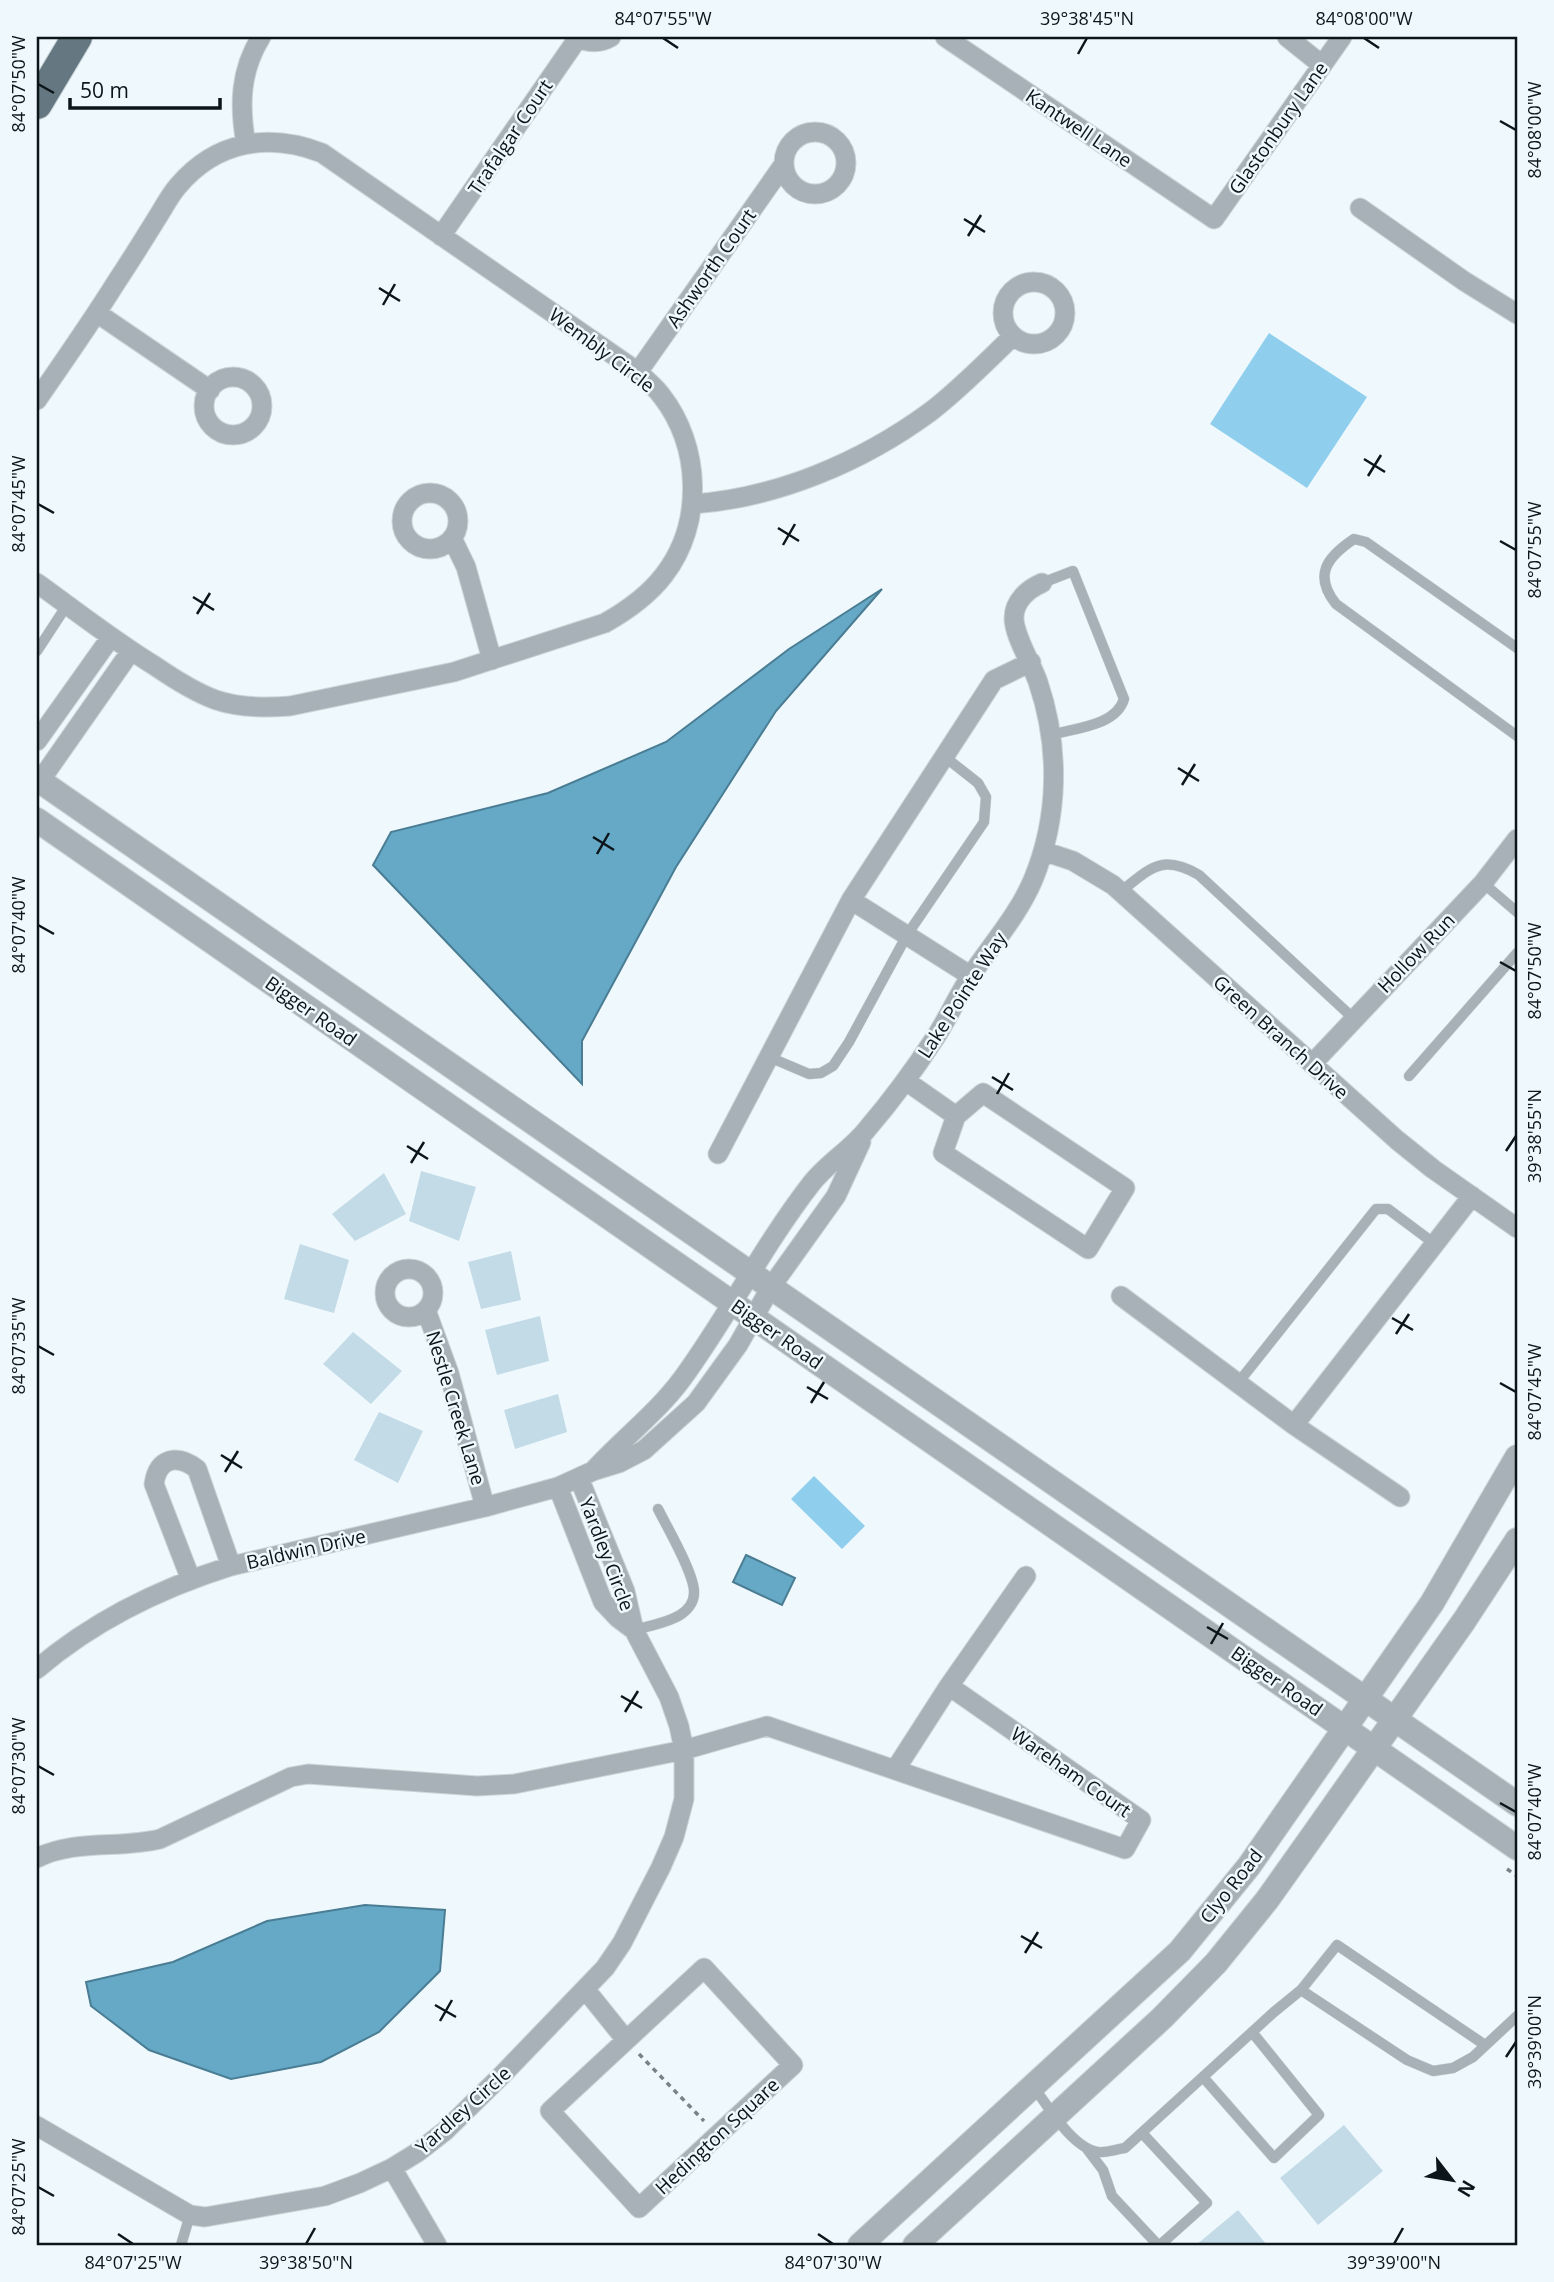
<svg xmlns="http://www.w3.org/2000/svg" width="1554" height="2282" font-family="'Open Sans',sans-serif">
	<rect width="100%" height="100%" fill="#eff9fd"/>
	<!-- green -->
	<path fill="#8fcfed" d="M 1269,333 L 1367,397 L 1307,488 L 1210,424 Z
		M 814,1476 L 865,1526 L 842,1549 L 791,1499 Z"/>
	<!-- water -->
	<path fill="#65a9c7" stroke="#4a7d93" stroke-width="2" d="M 882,589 L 776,711 L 676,867 L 582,1041 L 582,1084 L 373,865 L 391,832 L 548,793 L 666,742 L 789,649 Z
		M 746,1555 L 795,1578 L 782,1605 L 733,1582 Z
		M 365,1905 L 445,1910 L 440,1971 L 379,2032 L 321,2062 L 231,2079 L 149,2050 L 91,2006 L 86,1982 L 173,1962 L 267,1921 Z"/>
	<!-- building -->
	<path fill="#c3dbe7" d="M 421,1171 L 476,1187 L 459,1241 L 409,1221 Z
		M 384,1173 L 406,1214 L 355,1241 L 332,1214 Z
		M 300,1244 L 349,1260 L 334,1313 L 284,1299 Z
		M 511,1251 L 521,1300 L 481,1309 L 468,1262 Z
		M 540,1316 L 549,1361 L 497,1375 L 485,1330 Z
		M 353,1332 L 402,1371 L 371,1404 L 323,1364 Z
		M 558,1394 L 567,1432 L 515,1449 L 504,1410 Z
		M 379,1412 L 423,1431 L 398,1483 L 354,1460 Z
		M 1344,2125 L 1383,2171 L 1318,2225 L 1280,2178 Z
		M 1238,2210 L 1267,2245 L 1196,2245 Z"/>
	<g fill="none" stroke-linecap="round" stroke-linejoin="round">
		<!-- service casing -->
		<g stroke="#cbd5d9" stroke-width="11">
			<path id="service" d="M 1042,583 L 1073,571 L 1124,699 C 1116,726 1075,728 1051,735
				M 1517,648 L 1366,542 L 1354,539 C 1327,557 1313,575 1336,604 L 1517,736
				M 37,651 L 67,605
				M 1483,883 L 1517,912
				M 1120,892 C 1150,869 1161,853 1199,875 L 1353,1018
				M 769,1057 L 809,1074 L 821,1073 L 833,1066 L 849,1042 L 907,935 L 984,822 L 986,797 L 978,783 L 945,757
				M 1409,1076 L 1517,953
				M 1238,1383 L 1376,1209 L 1388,1209 L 1435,1244
				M 634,1630 C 649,1626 667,1623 680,1615 C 688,1610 694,1602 694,1593 C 695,1575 667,1527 658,1509
				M 1301,1990 L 1337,1945 L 1485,2045
				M 1203,2077 L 1274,2158 L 1319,2115 L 1252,2032
				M 1033,2086 C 1048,2106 1072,2148 1098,2152 C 1106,2153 1117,2149 1125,2148 L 1274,2012 L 1301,1990 L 1407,2060 L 1433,2071 L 1453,2068 L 1473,2057 L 1517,2016
				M 1142,2133 L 1207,2203 L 1160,2245
				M 1087,2149 L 1103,2170 L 1112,2196 L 1158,2245
				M 181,2245 L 190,2215"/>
		</g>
		<!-- minor casing -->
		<g stroke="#cbd5d9" stroke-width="21">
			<path id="minor" d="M 576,37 C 588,43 599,44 611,37
				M 945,37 L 1214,219 L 1342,37
				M 1287,37 L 1322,65
				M784 163a31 31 0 1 1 62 0a31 31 0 1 1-62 0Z
				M 246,144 C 239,105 240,71 261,37
				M 1360,208 L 1464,281 L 1517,314
				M 441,236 L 578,38
				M1003 313a31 31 0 1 1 62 0a31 31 0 1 1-62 0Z
				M 97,313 L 210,390
				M 638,372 L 784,164
				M204 406a29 29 0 1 1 58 0a29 29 0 1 1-58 0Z
				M 37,400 C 64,361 92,321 117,281 C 131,260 144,239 157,218 C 164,207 170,195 178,186 C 216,141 269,132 322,153 L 638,372 C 645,379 654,386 661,395 C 701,446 704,523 664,575 C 648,596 628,610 605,623 L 454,672 L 290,706 C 265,708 240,708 216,700 C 194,692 174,679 155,666 C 114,641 76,611 37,583
				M402 521a28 28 0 1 1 56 0a28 28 0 1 1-56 0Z
				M 693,504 C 777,498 862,462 930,412 C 960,389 986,362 1013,336
				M 452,538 L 466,567 L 492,660
				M 37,741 L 111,637
				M 40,781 L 131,651
				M 1043,851 L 1073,861 L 1113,885 L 1397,1140 L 1433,1169 L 1517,1228
				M 851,900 L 971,976
				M 1312,1064 L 1483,883 L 1517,839
				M 906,1081 L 956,1116 L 983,1093 L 1125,1188 L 1088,1249 L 943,1153 L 956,1116
				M 718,1154 L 851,900 L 994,680 L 1031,662
				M385 1293a24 24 0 1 1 48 0a24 24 0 1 1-48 0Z
				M 1121,1296 L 1294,1425 L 1400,1497
				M 426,1310 L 449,1373 L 485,1507
				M 1294,1425 L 1472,1196
				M 593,1471 C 622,1439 656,1414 682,1379 C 728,1316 763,1246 811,1184 C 827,1163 852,1149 868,1128 C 892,1100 914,1070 935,1038 C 948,1018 958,995 972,974 C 993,943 1018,915 1033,880 C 1059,817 1060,747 1038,682 C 1032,664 1014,636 1014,618 C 1014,601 1028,589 1042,583
				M 558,1487 L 603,1602 L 618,1618 L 634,1630
				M 191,1580 L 154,1484 C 158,1457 178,1454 197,1469 L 231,1566
				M 37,1669 C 92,1622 161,1588 231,1566 L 485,1507 L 558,1487 L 593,1471 L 619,1463 L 644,1450 L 696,1403 L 738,1345 L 771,1287 L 836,1196 L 861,1142
				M 895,1770 L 949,1686 L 1026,1576
				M 37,1858 C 76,1839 119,1849 160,1839 L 291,1777 L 308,1774 L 477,1786 L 514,1784 L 684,1750 L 767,1726 L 1125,1849 L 1141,1820 L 949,1686
				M 704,1968 L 793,2065 L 639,2208 L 550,2111 Z
				M 585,1989 L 626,2040
				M 37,2126 L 190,2215 L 205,2217 L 325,2196 L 360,2183 L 392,2168 L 418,2152 L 445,2131 L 503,2074 L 605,1968 L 622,1943 L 661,1867 L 674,1837 L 684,1799 L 684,1750 L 679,1726 L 669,1697 L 634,1630 L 625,1591 L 579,1478
				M 392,2168 L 437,2245"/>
		</g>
		<!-- tertiary casing -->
		<g stroke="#cbd5d9" stroke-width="26">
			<path id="tertiary" d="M 37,779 L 1517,1804
				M 37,820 L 1517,1848
				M 860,2245 L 1180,1951 L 1249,1866 L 1432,1603 L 1517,1457
				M 915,2245 L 1162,2018 L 1216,1963 L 1267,1900 L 1316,1831 L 1464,1621 L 1517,1540"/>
		</g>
		<!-- primary casing -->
		<g stroke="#cbd5d9" stroke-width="32">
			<path id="primary" d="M 37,104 L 77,37"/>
		</g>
		<!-- path -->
		<path stroke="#798286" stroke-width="3.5" stroke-dasharray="5 5" stroke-linecap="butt" d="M 1507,1869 L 1517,1876
			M 639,2054 L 704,2121"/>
		<!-- service -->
		<use href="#service" stroke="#a7b1b7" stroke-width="10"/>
		<!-- minor -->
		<use href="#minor" stroke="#a7b1b7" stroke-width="19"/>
		<!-- tertiary -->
		<use href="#tertiary" stroke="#a7b1b7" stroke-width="24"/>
		<!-- primary -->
		<use href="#primary" stroke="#657881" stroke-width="30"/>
	</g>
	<!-- ticks -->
	<path fill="none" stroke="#0c1519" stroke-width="2.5" d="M 663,38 L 678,48M 1364,38 L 1379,48M 1078,54 L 1087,38M 38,84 L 54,93M 1500,121 L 1516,130M 964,219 L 985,232M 968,236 L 981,215M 379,288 L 400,301M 383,305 L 395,284M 1364,459 L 1385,472M 1368,476 L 1381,455M 38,504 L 54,513M 778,528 L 799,541M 1500,541 L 1516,550M 783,545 L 795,524M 193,597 L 214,610M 197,614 L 210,593M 1178,768 L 1199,781M 1182,785 L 1195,764M 593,837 L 614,850M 597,854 L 609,833M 38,925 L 54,934M 1500,962 L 1516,971M 992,1077 L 1013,1090M 997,1094 L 1009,1073M 407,1146 L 428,1159M 1506,1151 L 1516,1136M 411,1163 L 424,1142M 1392,1318 L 1413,1330M 1396,1334 L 1409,1314M 38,1346 L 54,1355M 1500,1383 L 1516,1392M 807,1387 L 828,1399M 811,1403 L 824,1382M 221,1455 L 242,1468M 225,1472 L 238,1451M 1207,1627 L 1228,1639M 1211,1644 L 1223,1623M 621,1696 L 642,1708M 625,1712 L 638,1691M 38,1766 L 54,1775M 1500,1803 L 1516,1812M 1021,1936 L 1042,1948M 1025,1953 L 1038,1932M 435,2005 L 456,2017M 440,2021 L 452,2000M 1506,2057 L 1516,2042M 38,2187 L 54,2196M 118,2234 L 133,2244M 818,2234 L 833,2244M 306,2244 L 315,2228M 1394,2244 L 1403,2228"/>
	<g text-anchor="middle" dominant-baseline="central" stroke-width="5" stroke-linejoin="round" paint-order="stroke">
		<!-- street labels -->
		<g font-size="19" fill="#0c1519" stroke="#eff9fd">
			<text transform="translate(1079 128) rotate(34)">Kantwell Lane</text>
			<text transform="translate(1278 128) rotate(-55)">Glastonbury Lane</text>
			<text transform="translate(510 137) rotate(-56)">Trafalgar Court</text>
			<text transform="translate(711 268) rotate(-55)">Ashworth Court</text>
			<text transform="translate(602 350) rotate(37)">Wembly Circle</text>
			<text transform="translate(1416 953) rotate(-46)">Hollow Run</text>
			<text transform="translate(962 995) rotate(-57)">Lake Pointe Way</text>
			<text transform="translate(311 1011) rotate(35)">Bigger Road</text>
			<text transform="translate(1281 1037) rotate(42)">Green Branch Drive</text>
			<text transform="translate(777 1334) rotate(35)">Bigger Road</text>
			<text transform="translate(456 1408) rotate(73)">Nestle Creek Lane</text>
			<text transform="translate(306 1549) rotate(-13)">Baldwin Drive</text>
			<text transform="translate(607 1554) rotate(69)">Yardley Circle</text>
			<text transform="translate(1277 1681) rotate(35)">Bigger Road</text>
			<text transform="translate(1071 1772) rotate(35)">Wareham Court</text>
			<text transform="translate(1231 1886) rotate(-52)">Clyo Road</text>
			<text transform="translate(463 2110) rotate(-42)">Yardley Circle</text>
			<text transform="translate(717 2136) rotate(-43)">Hedington Square</text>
		</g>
	</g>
	<!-- border -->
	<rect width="1554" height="2282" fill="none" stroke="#eff9fd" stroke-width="77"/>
	<!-- north arrow -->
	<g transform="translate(1452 2180) rotate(121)" stroke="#eff9fd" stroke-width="5" paint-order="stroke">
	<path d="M0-5L12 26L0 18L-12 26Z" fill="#0c1519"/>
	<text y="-10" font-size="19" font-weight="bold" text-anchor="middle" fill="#0c1519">N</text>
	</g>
	<!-- scale -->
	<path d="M70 98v10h150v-10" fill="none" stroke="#0c1519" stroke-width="3.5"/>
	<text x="80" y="98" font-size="21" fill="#0c1519" stroke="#eff9fd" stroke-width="5" paint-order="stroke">50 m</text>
	<rect x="38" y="38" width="1478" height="2206" fill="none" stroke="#0c1519" stroke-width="2.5"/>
	<g font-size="18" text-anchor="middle" fill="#0c1519">
		<text x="663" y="25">84°07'55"W</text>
		<text x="1087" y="25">39°38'45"N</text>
		<text x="1364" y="25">84°08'00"W</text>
		<text transform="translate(19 84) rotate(-90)" y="6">84°07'50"W</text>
		<text transform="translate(1535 130) rotate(-90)" y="6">84°08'00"W</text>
		<text transform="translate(19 504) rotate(-90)" y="6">84°07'45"W</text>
		<text transform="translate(1535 550) rotate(-90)" y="6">84°07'55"W</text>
		<text transform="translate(19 925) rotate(-90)" y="6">84°07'40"W</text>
		<text transform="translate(1535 971) rotate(-90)" y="6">84°07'50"W</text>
		<text transform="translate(1535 1136) rotate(-90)" y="6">39°38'55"N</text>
		<text transform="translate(19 1346) rotate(-90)" y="6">84°07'35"W</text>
		<text transform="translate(1535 1392) rotate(-90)" y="6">84°07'45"W</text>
		<text transform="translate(19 1766) rotate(-90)" y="6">84°07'30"W</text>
		<text transform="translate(1535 1812) rotate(-90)" y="6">84°07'40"W</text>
		<text transform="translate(1535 2042) rotate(-90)" y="6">39°39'00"N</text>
		<text transform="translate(19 2187) rotate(-90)" y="6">84°07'25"W</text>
		<text x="133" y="2269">84°07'25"W</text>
		<text x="306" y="2269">39°38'50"N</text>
		<text x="833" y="2269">84°07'30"W</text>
		<text x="1394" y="2269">39°39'00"N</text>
	</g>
</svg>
